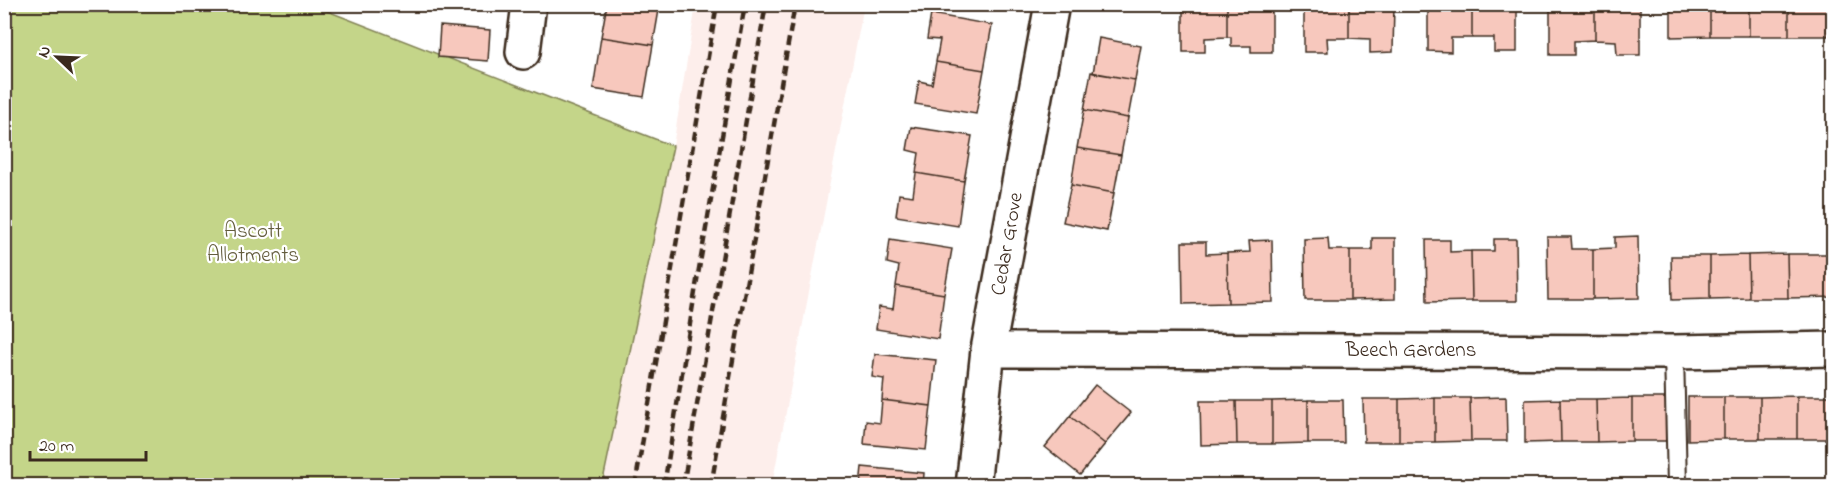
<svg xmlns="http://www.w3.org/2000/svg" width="1838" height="490" font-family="'Indie Flower',sans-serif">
	<rect width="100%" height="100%" fill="#fff"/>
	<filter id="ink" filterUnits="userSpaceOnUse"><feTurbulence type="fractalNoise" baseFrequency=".0167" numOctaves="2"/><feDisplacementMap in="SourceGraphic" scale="12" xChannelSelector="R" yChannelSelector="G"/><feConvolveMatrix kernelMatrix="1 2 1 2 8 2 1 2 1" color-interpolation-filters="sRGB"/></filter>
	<g filter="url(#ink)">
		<!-- built -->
		<path fill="#fdeeeb" d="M 696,5 L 864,5 L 772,485 L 602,485 L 673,146 Z"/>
		<!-- green -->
		<path fill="#c4d589" stroke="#808054" stroke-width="1.5" d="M 4,5 L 312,5 L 673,146 L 602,485 L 5,485 Z"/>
		<!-- building -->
		<path fill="#f7c8bd" stroke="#3b2a1e" stroke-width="1.5" d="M 607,4 L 660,4 L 653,45 L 601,37 Z
			M 1183,4 L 1227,4 L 1227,37 L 1205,38 L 1205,52 L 1183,52 Z
			M 1227,4 L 1272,4 L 1272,52 L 1251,52 L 1251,46 L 1231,46 L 1231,37 L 1227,37 Z
			M 1304,4 L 1349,4 L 1349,38 L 1327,38 L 1328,52 L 1304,52 Z
			M 1349,4 L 1394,4 L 1393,52 L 1370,53 L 1370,39 L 1349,38 Z
			M 1428,4 L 1472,4 L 1472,38 L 1451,38 L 1451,52 L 1428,51 Z
			M 1472,4 L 1517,4 L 1517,52 L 1494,52 L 1494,38 L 1472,38 Z
			M 1550,4 L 1595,4 L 1595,40 L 1574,41 L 1574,55 L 1550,55 Z
			M 1595,4 L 1640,4 L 1640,55 L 1617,55 L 1616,41 L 1595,40 Z
			M 1671,4 L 1710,4 L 1710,36 L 1671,37 Z
			M 1710,4 L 1749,4 L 1749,36 L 1710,36 Z
			M 1749,4 L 1789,4 L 1789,36 L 1749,36 Z
			M 1789,4 L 1828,4 L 1828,36 L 1789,36 Z
			M 931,14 L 992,25 L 984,70 L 936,62 L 940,40 L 927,39 Z
			M 440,26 L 490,30 L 488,61 L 438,57 Z
			M 601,37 L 653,45 L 644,97 L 593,89 Z
			M 1099,38 L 1141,46 L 1135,80 L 1093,73 Z
			M 936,62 L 984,70 L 976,114 L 915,104 L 919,81 L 932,84 Z
			M 1091,72 L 1135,80 L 1128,118 L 1084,110 Z
			M 1084,110 L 1128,118 L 1121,155 L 1077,148 Z
			M 911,127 L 972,136 L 964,181 L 916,173 L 919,153 L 907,150 Z
			M 1077,148 L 1121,155 L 1114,193 L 1071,185 Z
			M 916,173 L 964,181 L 958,226 L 896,216 L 899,194 L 913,196 Z
			M 1071,185 L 1114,193 L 1107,231 L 1063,222 Z
			M 1638,236 L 1639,298 L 1593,299 L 1593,249 L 1615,248 L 1615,237 Z
			M 1547,237 L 1571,237 L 1572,249 L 1593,249 L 1593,299 L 1548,299 Z
			M 1328,238 L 1329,250 L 1350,250 L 1350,300 L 1305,300 L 1304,239 Z
			M 1372,238 L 1395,238 L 1395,299 L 1350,300 L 1350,250 L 1372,250 Z
			M 890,239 L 952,249 L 944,294 L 896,286 L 899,266 L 887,263 Z
			M 1494,239 L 1516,239 L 1517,301 L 1472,301 L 1471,251 L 1494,251 Z
			M 1272,240 L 1273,302 L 1228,303 L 1227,253 L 1250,252 L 1249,241 Z
			M 1426,240 L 1450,240 L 1450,252 L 1471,251 L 1472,301 L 1427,302 Z
			M 1182,242 L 1206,242 L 1206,254 L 1227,253 L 1228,303 L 1183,304 Z
			M 1787,254 L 1834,254 L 1834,297 L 1788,298 Z
			M 1787,254 L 1788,298 L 1749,298 L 1748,255 Z
			M 1748,255 L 1749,298 L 1710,299 L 1710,256 Z
			M 1671,256 L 1710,256 L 1710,299 L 1672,300 Z
			M 896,286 L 944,294 L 938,339 L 876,329 L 879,307 L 893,309 Z
			M 875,354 L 936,360 L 931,406 L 882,400 L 884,379 L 872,377 Z
			M 1095,385 L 1131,413 L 1105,444 L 1070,416 Z
			M 1797,396 L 1832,396 L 1833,439 L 1797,439 Z
			M 1797,396 L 1797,439 L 1760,439 L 1760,397 Z
			M 1506,397 L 1507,441 L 1471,441 L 1470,398 Z
			M 1688,397 L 1724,397 L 1724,439 L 1688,440 Z
			M 1724,397 L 1760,397 L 1760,439 L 1724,439 Z
			M 1435,398 L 1470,398 L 1471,441 L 1435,442 Z
			M 1435,398 L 1435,442 L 1399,442 L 1399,399 Z
			M 1632,398 L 1668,398 L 1668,441 L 1632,441 Z
			M 1632,398 L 1632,441 L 1597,442 L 1596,399 Z
			M 1363,399 L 1399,399 L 1399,442 L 1364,442 Z
			M 1560,399 L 1596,399 L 1597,442 L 1561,442 Z
			M 1560,399 L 1561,442 L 1525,443 L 1525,400 Z
			M 882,400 L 931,406 L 926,450 L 864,444 L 866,421 L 880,423 Z
			M 1308,400 L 1343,400 L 1344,443 L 1308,443 Z
			M 1308,400 L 1308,443 L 1272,444 L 1272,401 Z
			M 1200,401 L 1236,401 L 1237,444 L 1201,445 Z
			M 1236,401 L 1272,401 L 1272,444 L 1237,444 Z
			M 1070,416 L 1105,444 L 1080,475 L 1045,447 Z
			M 862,467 L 924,473 L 923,486 L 860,486 Z
			M 1027,479 L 1073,485 L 1073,486 L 1026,486 Z"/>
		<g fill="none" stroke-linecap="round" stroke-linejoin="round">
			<!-- service casing -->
			<g stroke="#3b2a1e" stroke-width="22">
				<path id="service" d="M 1674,352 L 1677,486"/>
			</g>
			<!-- minor casing -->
			<g stroke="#3b2a1e" stroke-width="38">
				<path id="minor" d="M 523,52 L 529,4
					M 988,350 L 1674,352 L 1834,349
					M 973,486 L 988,350 L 1052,4"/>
			</g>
			<!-- service -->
			<use href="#service" stroke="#fff" stroke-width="18"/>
			<!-- minor -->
			<use href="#minor" stroke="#fff" stroke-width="33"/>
			<!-- rail -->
			<path stroke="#3b2a1e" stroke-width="4.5" stroke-dasharray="9 4.5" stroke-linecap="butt" d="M 635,486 L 717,4
				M 664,486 L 696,286 L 745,4
				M 683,486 L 766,4
				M 711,486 L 795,4"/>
		</g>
	</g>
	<g text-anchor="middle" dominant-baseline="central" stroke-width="4.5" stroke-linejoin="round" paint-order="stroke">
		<!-- park labels -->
		<g font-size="21" fill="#645d3e" stroke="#fff">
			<text x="253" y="232">Ascott<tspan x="253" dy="24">Allotments</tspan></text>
		</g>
		<!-- street labels -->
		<g font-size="21" fill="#3b2a1e" stroke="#fff">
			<text transform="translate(1008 244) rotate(-80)">Cedar Grove</text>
			<text x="1411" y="351">Beech Gardens</text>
		</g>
	</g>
	<!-- margin -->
	<rect width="1838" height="490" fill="none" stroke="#fff" stroke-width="24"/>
	<rect x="12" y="12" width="1814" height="466" fill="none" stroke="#3b2a1e" stroke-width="2" filter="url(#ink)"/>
	<!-- north arrow -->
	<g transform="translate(57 57) rotate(293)" stroke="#ffffff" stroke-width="4.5" paint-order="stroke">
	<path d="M0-4.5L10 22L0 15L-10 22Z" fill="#3b2a1e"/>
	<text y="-9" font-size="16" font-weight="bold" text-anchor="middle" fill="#3b2a1e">N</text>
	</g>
	<!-- scale -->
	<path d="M30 451v9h116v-9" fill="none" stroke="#3b2a1e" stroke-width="3"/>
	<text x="39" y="451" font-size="18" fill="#3b2a1e" stroke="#ffffff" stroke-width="4.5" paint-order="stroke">20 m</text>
</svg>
